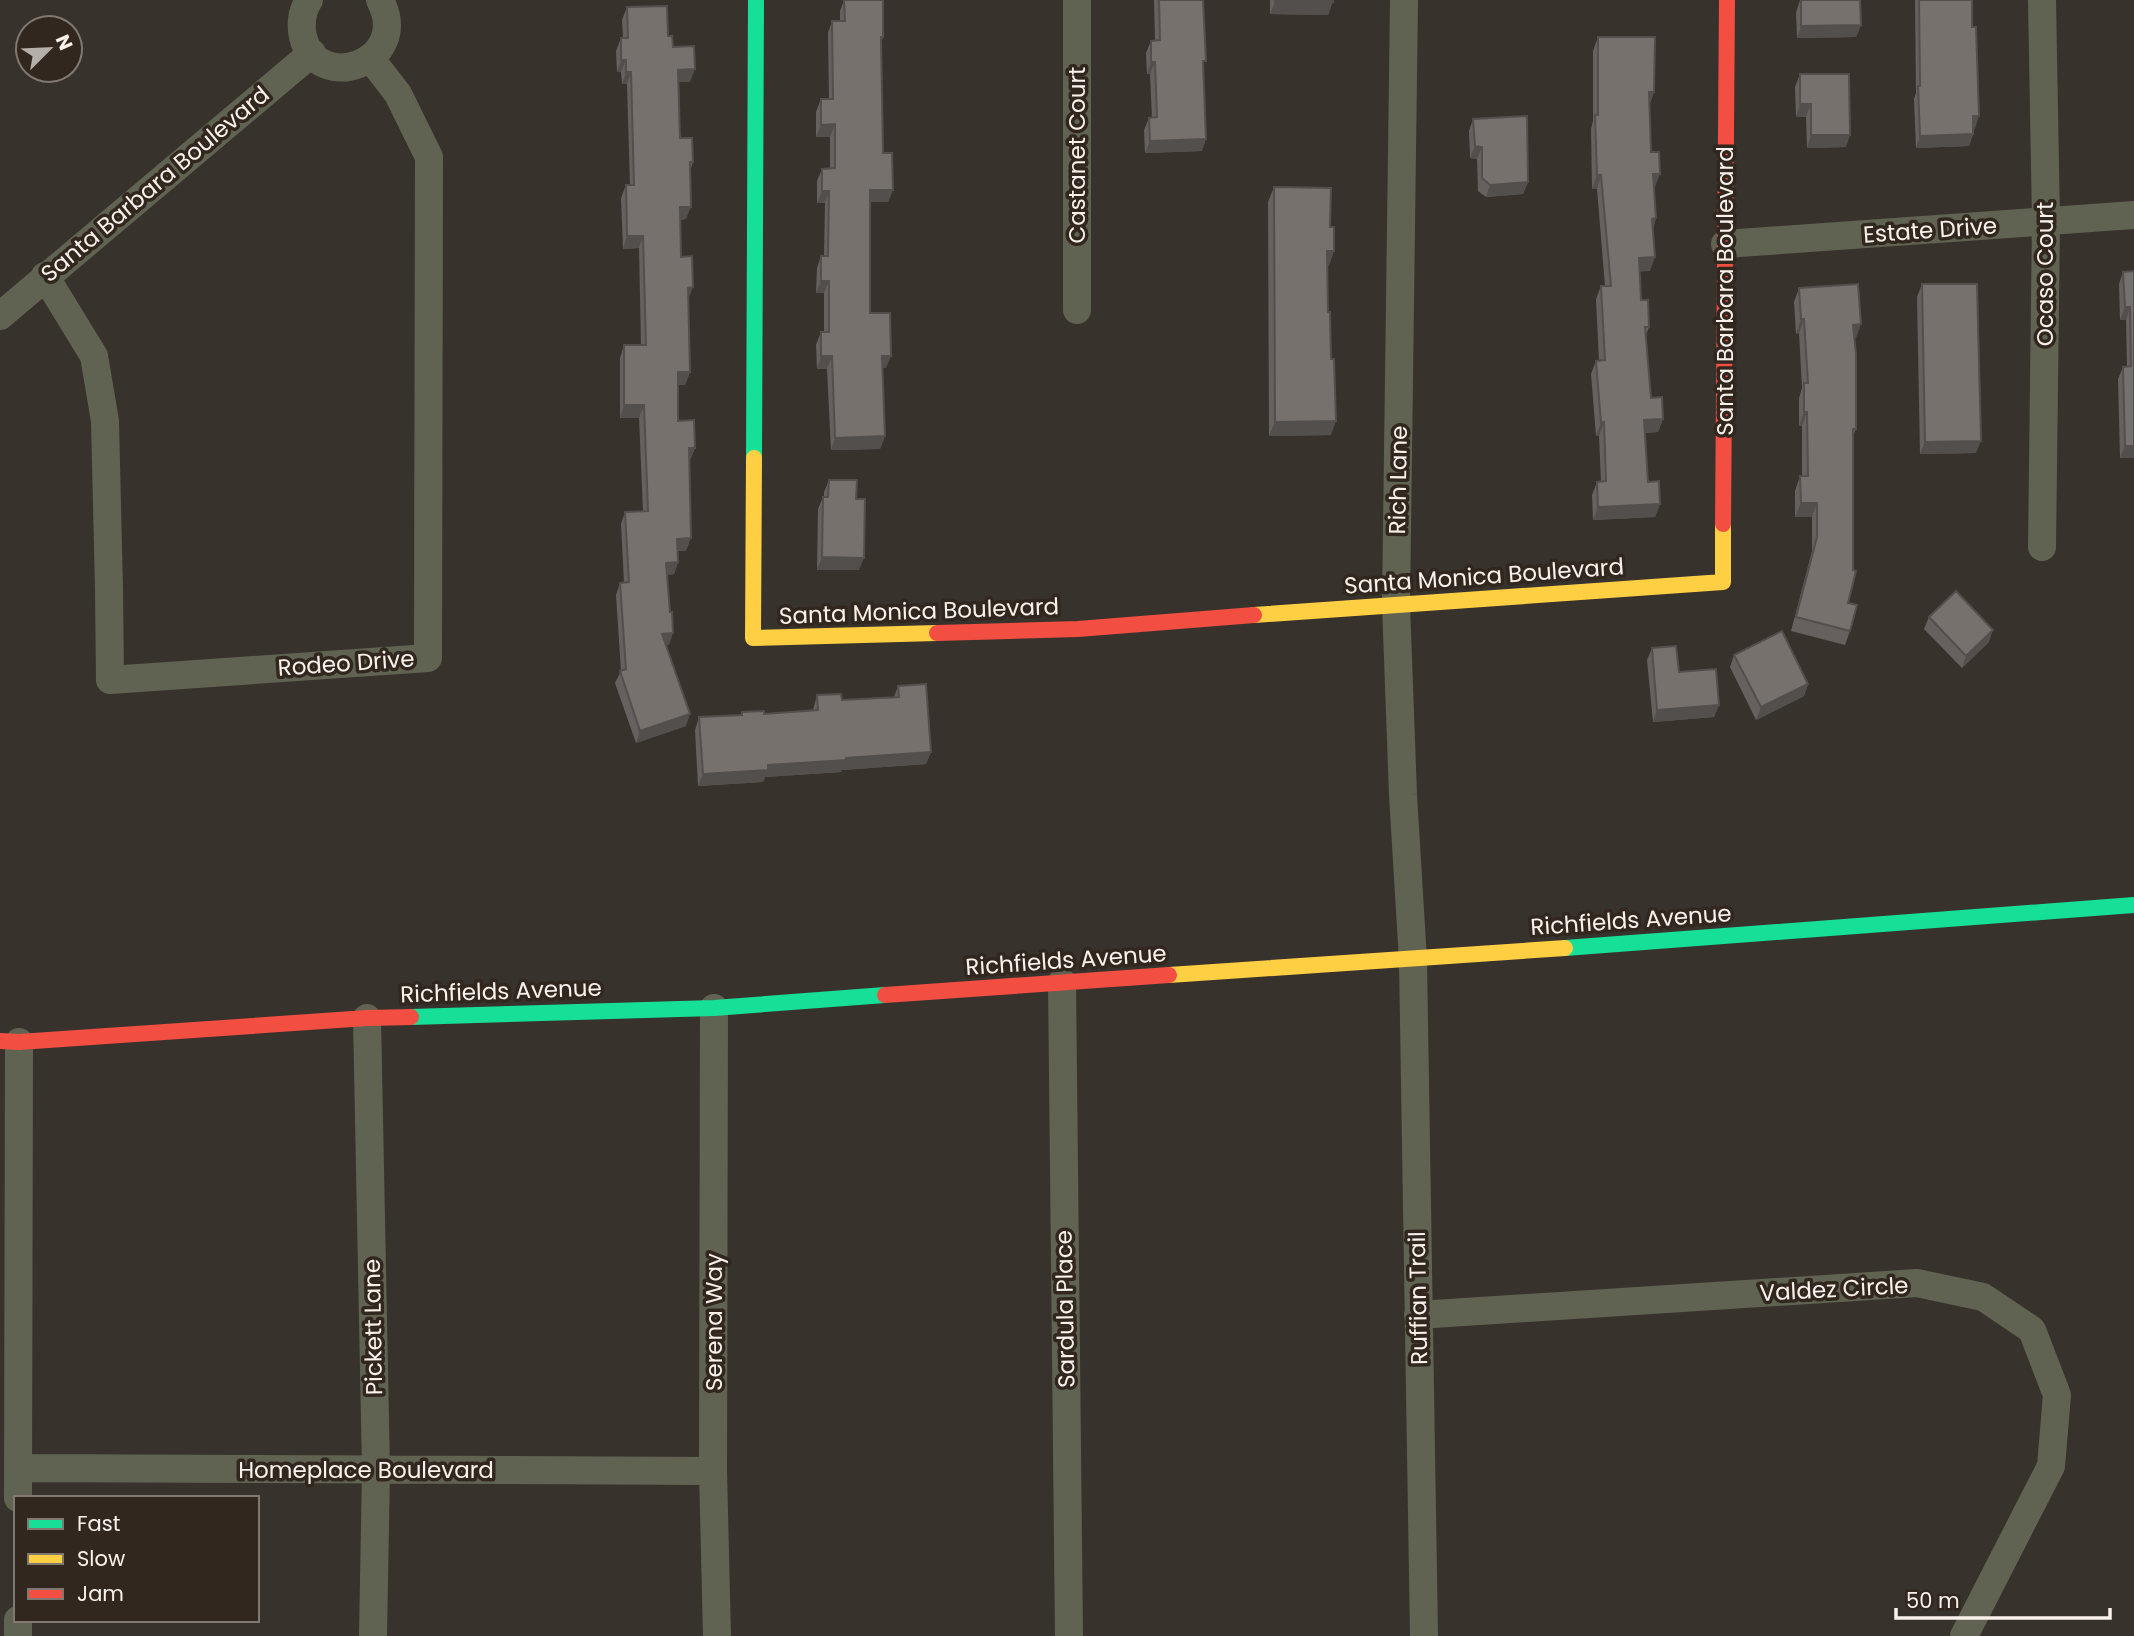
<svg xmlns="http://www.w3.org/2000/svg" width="2134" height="1636" font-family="Poppins,sans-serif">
	<rect width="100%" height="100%" fill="#38322d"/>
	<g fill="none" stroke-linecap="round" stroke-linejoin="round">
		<!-- street -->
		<path stroke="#616352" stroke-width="28" d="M 309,0 C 302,11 300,23 303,37 C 317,95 413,63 380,0
			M 1404,0 L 1396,604 L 1403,795 L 1413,960 L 1424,1636
			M 2042,0 L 2046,221 L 2042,547
			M 1725,244 L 2134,215
			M 45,276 L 94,356 L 105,421 L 109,589 L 110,680 L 428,658 L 429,157 L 398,94 L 371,59
			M 1077,310 L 1077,0
			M 0,316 L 312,53
			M 1062,982 L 1069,1636
			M 714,1008 L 713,1471 L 717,1636
			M 367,1018 L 376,1470 L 373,1636
			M 1418,1315 L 1917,1283 L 1983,1297 L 2032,1330 L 2057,1395 L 2051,1466 L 1964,1636
			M 18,1468 L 713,1471
			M 18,1498 L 19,1042
			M 18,1636 L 18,1620"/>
		<!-- fast -->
		<path stroke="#16e098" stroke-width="16" d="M 754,458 L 756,0
			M 1565,948 L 2134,905
			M 411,1017 L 714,1008 L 885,995"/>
		<!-- slow -->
		<path stroke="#ffcf43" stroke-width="16" d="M 754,458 L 753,638 L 937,633
			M 1254,615 L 1723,582 L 1723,524
			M 1169,975 L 1565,948"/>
		<!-- jam -->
		<path stroke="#f24e42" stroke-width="16" d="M 1723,524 L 1727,0
			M 937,633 L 1078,629 L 1254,615
			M 885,995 L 1169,975
			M 0,1041 L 19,1042 L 367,1018 L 411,1017"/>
	</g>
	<!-- wall -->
	<path fill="#66615e" d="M 844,0 L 883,37 L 881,43 L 883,153 L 893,190 L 888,202 L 870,202 L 870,313 L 886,368 L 882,368 L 885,436 L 880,449 L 831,450 L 827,369 L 817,369 L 816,345 L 821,332 L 824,332 L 824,293 L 816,293 L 817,268 L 821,256 L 824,256 L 825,203 L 817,203 L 817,181 L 822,169 L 830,168 L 830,137 L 816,137 L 816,112 L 821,99 L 829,99 L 828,33 L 832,21 L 840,21 L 840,11 Z
		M 1154,0 L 1203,0 L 1204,68 L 1202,151 L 1145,153 L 1144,130 L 1149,118 L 1152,118 L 1150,74 L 1147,74 L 1146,53 L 1151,41 L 1155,40 Z
		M 1270,0 L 1333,0 L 1328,15 L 1270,14 Z
		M 1800,0 L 1861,25 L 1856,37 L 1797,38 L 1796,13 Z
		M 1915,0 L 1972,0 L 1975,129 L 1973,129 L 1973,134 L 1969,146 L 1916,148 L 1914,99 L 1916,93 Z
		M 627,7 L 668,36 L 690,82 L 679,82 L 680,138 L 693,162 L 690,171 L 686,219 L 680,220 L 681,257 L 688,300 L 690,372 L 685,385 L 678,385 L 678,421 L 695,448 L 690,460 L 686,551 L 678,551 L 678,562 L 674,574 L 667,575 L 669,645 L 666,645 L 686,726 L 636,743 L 615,683 L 621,671 L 616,595 L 620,583 L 624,583 L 621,524 L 625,512 L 643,511 L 639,418 L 620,418 L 620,358 L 624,345 L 641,345 L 639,248 L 623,249 L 621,198 L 626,185 L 630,185 L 627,84 L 622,84 L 621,72 L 617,72 L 616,51 L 621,38 L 623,38 L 622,20 Z
		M 1598,37 L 1654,92 L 1649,106 L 1651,152 L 1655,187 L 1654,187 L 1656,218 L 1653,229 L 1650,271 L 1640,271 L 1641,300 L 1649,327 L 1646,335 L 1651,398 L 1663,419 L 1658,432 L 1645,433 L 1648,482 L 1660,504 L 1655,517 L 1593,520 L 1592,495 L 1597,482 L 1601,482 L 1599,436 L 1596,436 L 1591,374 L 1596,361 L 1599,361 L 1596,299 L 1601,286 L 1605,286 L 1597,189 L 1592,189 L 1591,129 L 1593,121 L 1593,51 Z
		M 1800,74 L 1846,147 L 1807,148 L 1806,117 L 1796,117 L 1795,87 Z
		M 1473,119 L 1528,182 L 1523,194 L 1486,197 L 1478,191 L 1477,159 L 1470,158 L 1469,131 Z
		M 1274,187 L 1329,266 L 1327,266 L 1331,435 L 1269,436 L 1268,202 Z
		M 2134,271 L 2134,458 L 2120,458 L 2118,379 L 2123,367 L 2127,366 L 2126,320 L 2120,320 L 2119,284 L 2123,272 Z
		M 1922,284 L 1976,453 L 1920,454 L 1917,297 Z
		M 1799,288 L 1856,338 L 1854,338 L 1856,429 L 1853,436 L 1848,603 L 1850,631 L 1845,645 L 1791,631 L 1812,551 L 1812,517 L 1795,517 L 1795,491 L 1800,476 L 1802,476 L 1802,426 L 1799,426 L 1799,398 L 1802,388 L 1799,333 L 1796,334 L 1794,302 Z
		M 829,480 L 856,499 L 859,570 L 817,570 L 818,509 L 823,497 L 824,497 L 824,492 Z
		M 1929,617 L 1989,642 L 1962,668 L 1924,629 Z
		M 1652,648 L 1679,672 L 1719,705 L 1714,717 L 1653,722 L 1647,660 Z
		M 1734,655 L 1808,684 L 1804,696 L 1756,720 L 1730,667 Z
		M 898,686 L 931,752 L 926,764 L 842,770 L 841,772 L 765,777 L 763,782 L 698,786 L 695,730 L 699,717 L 741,715 L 742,712 L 764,714 L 813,710 L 817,695 L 842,700 L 894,697 Z"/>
	<!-- shaded-wall -->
	<path fill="#534f4c" d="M 1275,2 L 1333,2 L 1328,15 L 1270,14 Z
		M 1861,25 L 1856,37 L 1797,38 L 1801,26 Z
		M 621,60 L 626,60 L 621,72 L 617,72 Z
		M 1151,62 L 1155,62 L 1150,74 L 1147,74 Z
		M 695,69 L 690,82 L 674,82 L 678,70 Z
		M 626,72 L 631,72 L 627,84 L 622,84 Z
		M 1649,92 L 1654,92 L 1649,106 Z
		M 1800,104 L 1811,104 L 1806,117 L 1796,117 Z
		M 1973,116 L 1979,116 L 1975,129 L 1968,129 Z
		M 835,124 L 830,137 L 816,137 L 821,125 Z
		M 1973,134 L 1969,146 L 1916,148 L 1920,136 Z
		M 1811,135 L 1850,135 L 1846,147 L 1807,148 Z
		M 1206,139 L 1202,151 L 1145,153 L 1150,141 Z
		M 1475,146 L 1482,147 L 1477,159 L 1470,158 Z
		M 1653,174 L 1660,174 L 1655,187 L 1648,187 Z
		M 1597,175 L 1601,175 L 1597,189 L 1592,189 Z
		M 1528,182 L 1523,194 L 1486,197 L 1490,185 Z
		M 870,190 L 893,190 L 888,202 L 866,202 Z
		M 822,191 L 829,191 L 825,203 L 817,203 Z
		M 680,207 L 691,207 L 686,219 L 675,220 Z
		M 1656,218 L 1652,232 L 1652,219 Z
		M 627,236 L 643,236 L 639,248 L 623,249 Z
		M 1327,251 L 1334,251 L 1329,266 L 1321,266 Z
		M 1655,257 L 1650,271 L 1634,272 L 1639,258 Z
		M 821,281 L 829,281 L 824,293 L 816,293 Z
		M 693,287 L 688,300 L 688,288 Z
		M 2125,307 L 2130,307 L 2126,320 L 2120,320 Z
		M 1801,319 L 1804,319 L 1799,333 L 1796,334 Z
		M 1861,324 L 1856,338 L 1848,339 L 1853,325 Z
		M 821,356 L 832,356 L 827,369 L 817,369 Z
		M 882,356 L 891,356 L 886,368 L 877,368 Z
		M 678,372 L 690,372 L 685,385 L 673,385 Z
		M 624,405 L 644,405 L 639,418 L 620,418 Z
		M 1804,412 L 1807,412 L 1802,426 L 1799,426 Z
		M 1663,419 L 1658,432 L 1639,433 L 1644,420 Z
		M 1336,421 L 1331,435 L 1269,436 L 1275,422 Z
		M 1604,422 L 1599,436 L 1596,436 L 1601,423 Z
		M 885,436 L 880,449 L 831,450 L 835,438 Z
		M 1981,441 L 1976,453 L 1920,454 L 1925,442 Z
		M 2125,446 L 2134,446 L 2134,458 L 2120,458 Z
		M 689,448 L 695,448 L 690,460 L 685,460 Z
		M 1801,503 L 1817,503 L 1812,517 L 1795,517 Z
		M 1660,504 L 1655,517 L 1593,520 L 1598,507 Z
		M 691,538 L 686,551 L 672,551 L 677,539 Z
		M 822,557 L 864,558 L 859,570 L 817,570 Z
		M 678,562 L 674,574 L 662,575 L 666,563 Z
		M 1993,630 L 1989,642 L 1962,668 L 1966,656 Z
		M 673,633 L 669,645 L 658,646 L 662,634 Z
		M 1808,684 L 1804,696 L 1756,720 L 1761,707 Z
		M 1719,705 L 1714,717 L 1653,722 L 1657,710 Z
		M 690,714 L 686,726 L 636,743 L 640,731 Z
		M 931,752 L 926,764 L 842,770 L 841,772 L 765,777 L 763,782 L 698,786 L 703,774 L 768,765 L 846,758 Z"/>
	<!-- building -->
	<path fill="#77716d" stroke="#534f4c" stroke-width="2" d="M 844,0 L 883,0 L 883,37 L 881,37 L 883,153 L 892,153 L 893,190 L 870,190 L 870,313 L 890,313 L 891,356 L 882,356 L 885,436 L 835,438 L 832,356 L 821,356 L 821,332 L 829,332 L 829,281 L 821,281 L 821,256 L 828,256 L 829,191 L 822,191 L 822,169 L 835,168 L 835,124 L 821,125 L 821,99 L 833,99 L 832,21 L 845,21 Z
		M 1159,0 L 1203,0 L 1206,61 L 1203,61 L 1206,139 L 1150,141 L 1149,118 L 1157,117 L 1155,62 L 1151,62 L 1151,41 L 1160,40 Z
		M 1275,0 L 1333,0 L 1333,2 L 1275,2 Z
		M 1801,0 L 1860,0 L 1861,25 L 1801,26 Z
		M 1919,0 L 1972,0 L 1972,27 L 1976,27 L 1979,116 L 1973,116 L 1973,134 L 1920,136 L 1918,86 L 1920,86 Z
		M 667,6 L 668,36 L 672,36 L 673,47 L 694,46 L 695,69 L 678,70 L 680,138 L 692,138 L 693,162 L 690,162 L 691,207 L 680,207 L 681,257 L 692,256 L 693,287 L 688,288 L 690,372 L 678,372 L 678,421 L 694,420 L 695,448 L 689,448 L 691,538 L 677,539 L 678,562 L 666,563 L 670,612 L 672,612 L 673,633 L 662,634 L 690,714 L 640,731 L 620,671 L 626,669 L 620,583 L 629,582 L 625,512 L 648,511 L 644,405 L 624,405 L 624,345 L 646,345 L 643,236 L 627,236 L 626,185 L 634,185 L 631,72 L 626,72 L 626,60 L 621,60 L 621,38 L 628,38 L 627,7 Z
		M 1598,37 L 1655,37 L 1654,92 L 1649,92 L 1651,152 L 1659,152 L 1660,174 L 1653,174 L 1656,218 L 1652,219 L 1655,257 L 1639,258 L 1641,300 L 1648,300 L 1649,327 L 1645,327 L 1651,398 L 1662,397 L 1663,419 L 1644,420 L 1648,482 L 1659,481 L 1660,504 L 1598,507 L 1597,482 L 1606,481 L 1604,422 L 1601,423 L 1596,361 L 1605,360 L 1601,286 L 1611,286 L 1601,175 L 1597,175 L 1595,115 L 1598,115 Z
		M 1800,74 L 1849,74 L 1850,135 L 1811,135 L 1811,104 L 1800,104 Z
		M 1527,116 L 1528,182 L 1490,185 L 1482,178 L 1482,147 L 1475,146 L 1473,119 Z
		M 1274,187 L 1331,188 L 1330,227 L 1334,227 L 1334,251 L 1327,251 L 1328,312 L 1330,312 L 1331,359 L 1334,359 L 1336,421 L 1275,422 Z
		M 2134,271 L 2134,446 L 2125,446 L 2123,367 L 2131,366 L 2130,307 L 2125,307 L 2123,272 Z
		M 1858,284 L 1861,324 L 1853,325 L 1856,354 L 1856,429 L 1853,429 L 1853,570 L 1856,571 L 1848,603 L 1857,605 L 1850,631 L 1796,617 L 1817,537 L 1817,503 L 1801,503 L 1800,476 L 1808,476 L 1807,412 L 1804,412 L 1804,383 L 1808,383 L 1804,319 L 1801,319 L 1799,288 Z
		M 1922,284 L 1977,284 L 1981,441 L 1925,442 Z
		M 829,480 L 857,480 L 856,499 L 865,499 L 864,558 L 822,557 L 823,497 L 828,497 Z
		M 1956,591 L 1993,630 L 1966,656 L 1929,617 Z
		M 1782,631 L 1808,684 L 1761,707 L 1734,655 Z
		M 1676,646 L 1679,672 L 1716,669 L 1719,705 L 1657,710 L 1652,648 Z
		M 926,684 L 931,752 L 846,758 L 846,760 L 768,765 L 768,770 L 703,774 L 699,717 L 742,715 L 742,712 L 764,711 L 764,714 L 818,710 L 817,695 L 841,694 L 842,700 L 899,697 L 898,686 Z"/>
	<g text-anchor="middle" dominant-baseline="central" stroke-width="7" stroke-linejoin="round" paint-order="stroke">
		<!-- street labels -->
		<g font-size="23" fill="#f9f2ec" stroke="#31271f">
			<text transform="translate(1077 155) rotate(-90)">Castanet Court</text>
			<text transform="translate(155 184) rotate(-40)">Santa Barbara Boulevard</text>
			<text transform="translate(1930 230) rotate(-4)">Estate Drive</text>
			<text transform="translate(2045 274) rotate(-90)">Ocaso Court</text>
			<text transform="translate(1725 291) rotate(-90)">Santa Barbara Boulevard</text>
			<text transform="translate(1398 480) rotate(-89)">Rich Lane</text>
			<text transform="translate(1484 576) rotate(-4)">Santa Monica Boulevard</text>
			<text transform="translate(919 611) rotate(-2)">Santa Monica Boulevard</text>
			<text transform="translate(346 663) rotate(-4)">Rodeo Drive</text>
			<text transform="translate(1631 920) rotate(-4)">Richfields Avenue</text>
			<text transform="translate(1066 960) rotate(-4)">Richfields Avenue</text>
			<text transform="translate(501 991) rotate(-2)">Richfields Avenue</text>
			<text transform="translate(1834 1289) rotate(-3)">Valdez Circle</text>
			<text transform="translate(1418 1298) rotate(-91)">Ruffian Trail</text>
			<text transform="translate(1065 1309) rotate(-91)">Sardula Place</text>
			<text transform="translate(714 1322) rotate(-90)">Serena Way</text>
			<text transform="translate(373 1327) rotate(-91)">Pickett Lane</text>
			<text x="366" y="1470">Homeplace Boulevard</text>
		</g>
	</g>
	<!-- legend -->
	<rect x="14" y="1496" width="245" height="126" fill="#31271f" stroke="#817871" stroke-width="2"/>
	<rect x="28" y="1519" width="35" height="10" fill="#16e098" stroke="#817871" stroke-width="2"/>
	<text x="77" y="1531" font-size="21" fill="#f9f2ec">Fast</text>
	<rect x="28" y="1554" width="35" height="10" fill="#ffcf43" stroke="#817871" stroke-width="2"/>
	<text x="77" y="1566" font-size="21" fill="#f9f2ec">Slow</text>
	<rect x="28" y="1589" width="35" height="10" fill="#f24e42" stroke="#817871" stroke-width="2"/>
	<text x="77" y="1601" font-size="21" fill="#f9f2ec">Jam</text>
	<!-- north arrow -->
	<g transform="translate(49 49) rotate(66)"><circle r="33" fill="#31271f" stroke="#817871" stroke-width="2"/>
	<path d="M0-5L12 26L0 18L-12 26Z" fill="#b5afa9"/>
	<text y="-10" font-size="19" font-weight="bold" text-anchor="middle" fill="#f9f2ec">N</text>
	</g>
	<!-- scale -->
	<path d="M1896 1608v10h214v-10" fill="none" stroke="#f9f2ec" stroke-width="3.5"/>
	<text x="1906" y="1608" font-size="21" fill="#f9f2ec" stroke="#31271f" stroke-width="5" paint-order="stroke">50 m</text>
</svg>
